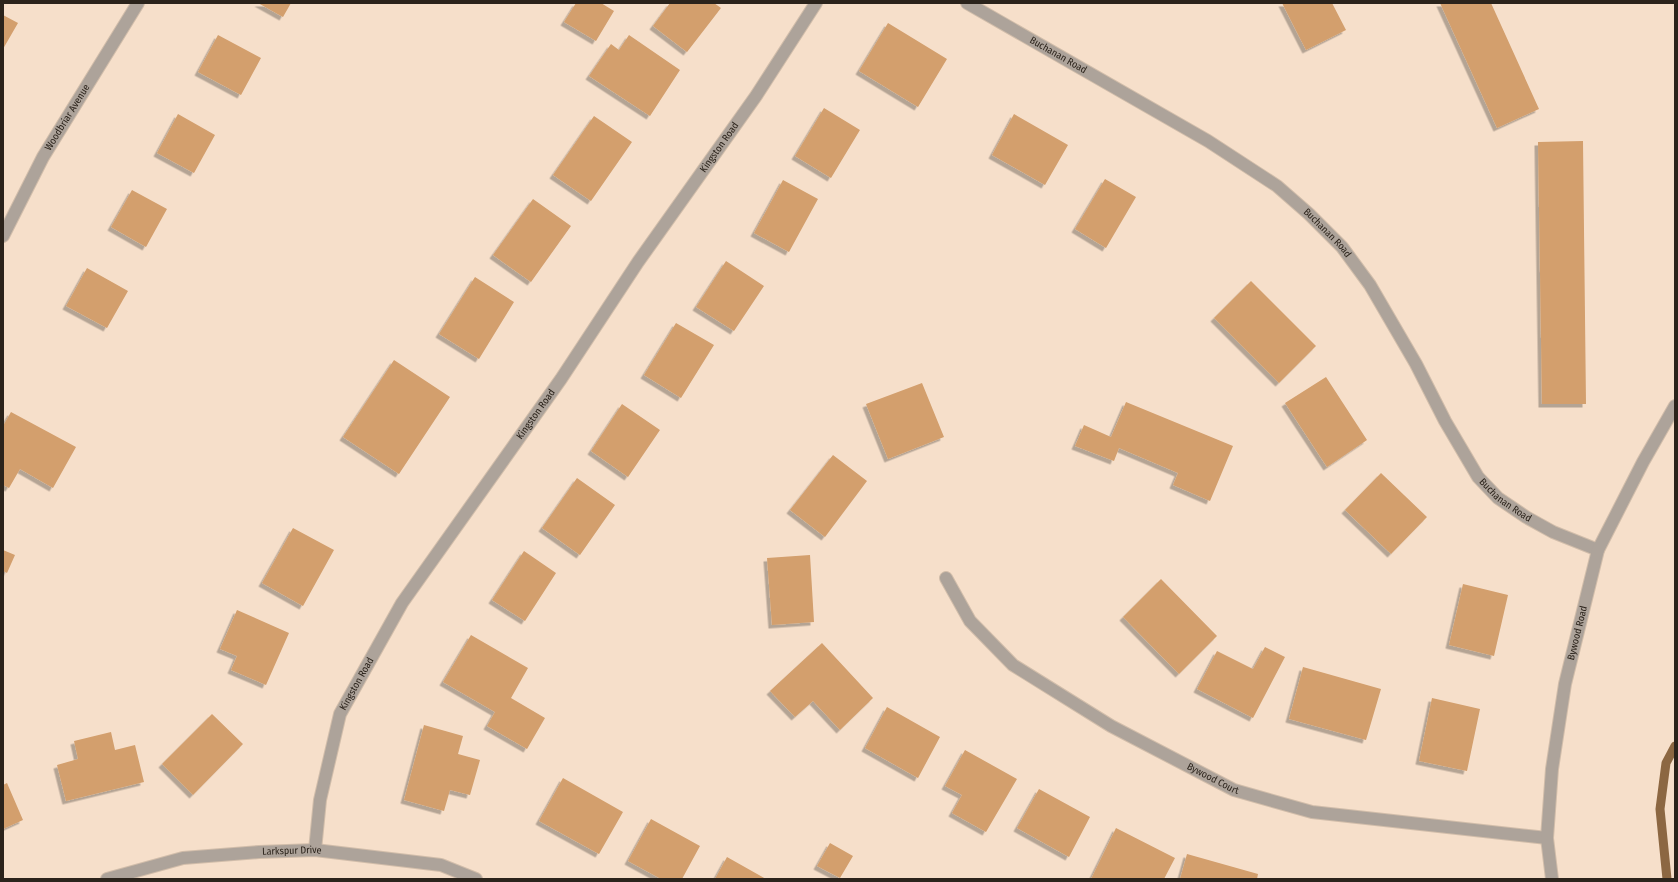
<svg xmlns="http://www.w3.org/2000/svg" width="1678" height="882" font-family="'Fira Sans Condensed',sans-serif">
	<defs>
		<filter id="shadow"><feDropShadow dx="-3.5" dy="3.5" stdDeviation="0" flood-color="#0004"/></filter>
	</defs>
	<rect width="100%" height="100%" fill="#f6dfca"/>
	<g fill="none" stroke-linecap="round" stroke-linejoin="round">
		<!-- stream -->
		<path stroke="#8c6742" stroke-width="9" d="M 1667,879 L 1660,809 L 1666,763 L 1675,746"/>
	</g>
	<!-- building -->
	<path fill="#d39f6d" filter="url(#shadow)" d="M 258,3 L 291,3 L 283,17 Z
		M 576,3 L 601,3 L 614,11 L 596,41 L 564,22 Z
		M 670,3 L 714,3 L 721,8 L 687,52 L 653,26 Z
		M 1282,3 L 1332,3 L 1346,30 L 1306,50 Z
		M 1440,3 L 1491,3 L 1539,109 L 1497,128 Z
		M 3,15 L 18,23 L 3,49 Z
		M 888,23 L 947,59 L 918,107 L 859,71 Z
		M 218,35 L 261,58 L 241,95 L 198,72 Z
		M 629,35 L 680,70 L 650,116 L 589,76 L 611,44 L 619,50 Z
		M 824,108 L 860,130 L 831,178 L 795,156 Z
		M 178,114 L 215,135 L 194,173 L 157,153 Z
		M 1014,114 L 1068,145 L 1045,185 L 992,155 Z
		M 594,116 L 632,142 L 591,201 L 553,175 Z
		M 1583,141 L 1586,404 L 1542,404 L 1538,142 Z
		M 1105,179 L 1136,197 L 1106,248 L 1075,229 Z
		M 783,180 L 818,199 L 789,252 L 754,233 Z
		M 132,190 L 167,209 L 146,247 L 111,227 Z
		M 533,199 L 571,226 L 531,282 L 493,255 Z
		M 726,261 L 764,286 L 734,331 L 696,307 Z
		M 87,268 L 128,291 L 107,328 L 66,306 Z
		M 475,277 L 514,302 L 479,359 L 439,334 Z
		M 1251,281 L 1316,346 L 1279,383 L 1214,318 Z
		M 676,323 L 714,345 L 681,398 L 644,375 Z
		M 394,360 L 450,397 L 399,474 L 343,437 Z
		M 1326,377 L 1367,440 L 1327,467 L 1285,403 Z
		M 922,383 L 944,437 L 888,459 L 866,404 Z
		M 1126,402 L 1233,446 L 1210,501 L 1173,485 L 1178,473 L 1119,448 L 1114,461 L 1075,446 L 1084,425 L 1111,437 Z
		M 622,404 L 660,430 L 628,477 L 591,451 Z
		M 11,412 L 76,447 L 53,488 L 20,469 L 9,488 L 3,485 L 3,426 Z
		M 833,455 L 867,481 L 825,537 L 790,510 Z
		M 1381,473 L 1427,517 L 1391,554 L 1345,510 Z
		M 577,478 L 615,505 L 580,555 L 542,528 Z
		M 293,528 L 334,550 L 303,606 L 262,583 Z
		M 3,550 L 15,555 L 7,573 L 3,571 Z
		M 524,551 L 556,573 L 525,621 L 492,600 Z
		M 810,555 L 814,622 L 772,625 L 767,558 Z
		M 1161,579 L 1217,636 L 1179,674 L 1123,617 Z
		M 1463,584 L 1508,595 L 1494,656 L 1449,645 Z
		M 237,610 L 289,633 L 266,685 L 231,670 L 237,656 L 220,649 Z
		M 471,635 L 528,668 L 511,698 L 545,718 L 527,749 L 487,726 L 495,712 L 443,682 Z
		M 822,643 L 873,698 L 840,730 L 813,701 L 795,717 L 770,691 Z
		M 1265,647 L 1285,657 L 1253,718 L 1197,689 L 1217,651 L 1253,669 Z
		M 1303,667 L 1381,689 L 1366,740 L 1289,719 Z
		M 1432,698 L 1480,709 L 1467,771 L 1419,761 Z
		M 887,707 L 940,737 L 918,778 L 865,748 Z
		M 212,714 L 243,744 L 193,795 L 162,764 Z
		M 424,725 L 463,736 L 458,754 L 480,760 L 470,795 L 450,790 L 444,811 L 404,800 Z
		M 111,732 L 115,750 L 135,745 L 144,782 L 66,801 L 57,765 L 78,759 L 74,741 Z
		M 965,750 L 1017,779 L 986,832 L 952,813 L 962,795 L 945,786 Z
		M 563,778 L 623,812 L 599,854 L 539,821 Z
		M 7,783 L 23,820 L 3,829 L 3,785 Z
		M 1039,789 L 1090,817 L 1069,857 L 1017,828 Z
		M 651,819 L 700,846 L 682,879 L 661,879 L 628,861 Z
		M 1116,828 L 1175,858 L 1164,879 L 1091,879 Z
		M 830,843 L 853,856 L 840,878 L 817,866 Z
		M 1187,854 L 1258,874 L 1257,879 L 1180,879 Z
		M 727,857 L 766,879 L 715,879 Z"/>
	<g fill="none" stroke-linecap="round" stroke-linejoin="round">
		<!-- minor casing -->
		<g stroke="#d1bdaa" stroke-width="14">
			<g id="minor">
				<path id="s1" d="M 967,3 L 1208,141 L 1277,186 L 1309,214 L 1342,247 L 1370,285 L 1416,364 L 1445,421 L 1478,477 L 1498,498 L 1526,517 L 1553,532 L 1598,550"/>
				<path id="s2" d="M 3,236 L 43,157 L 138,3"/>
				<path id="s3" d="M 946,578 L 970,621 L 1013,665 L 1111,726 L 1234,790 L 1312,812 L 1547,838"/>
				<path id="s4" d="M 315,850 L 320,800 L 340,714 L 402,603 L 561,379 L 638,262 L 756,96 L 816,3"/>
				<path id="s5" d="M 107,879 L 183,858 L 259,852 L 315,850 L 441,865 L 476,879"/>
				<path id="s6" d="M 1552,879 L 1547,838 L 1552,769 L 1565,684 L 1598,550 L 1643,462 L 1675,406"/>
			</g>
		</g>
		<!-- minor -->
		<use href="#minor" stroke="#ada39a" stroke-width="12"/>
	</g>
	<g text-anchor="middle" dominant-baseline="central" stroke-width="3.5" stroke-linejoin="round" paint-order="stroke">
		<!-- street labels -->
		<g font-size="10" fill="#2b231b" stroke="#fff">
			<text stroke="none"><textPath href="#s1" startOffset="105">Buchanan Road</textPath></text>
			<text stroke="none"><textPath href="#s2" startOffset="135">Woodbriar Avenue</textPath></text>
			<text stroke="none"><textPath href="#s4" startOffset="821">Kingston Road</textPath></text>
			<text stroke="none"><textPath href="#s1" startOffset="429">Buchanan Road</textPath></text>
			<text stroke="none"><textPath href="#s4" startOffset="497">Kingston Road</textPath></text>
			<text stroke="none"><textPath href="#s1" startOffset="753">Buchanan Road</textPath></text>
			<text stroke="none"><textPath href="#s6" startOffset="249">Bywood Road</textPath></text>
			<text stroke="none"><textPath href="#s4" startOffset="173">Kingston Road</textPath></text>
			<text stroke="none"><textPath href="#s3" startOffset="341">Bywood Court</textPath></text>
			<text stroke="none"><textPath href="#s5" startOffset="188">Larkspur Drive</textPath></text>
		</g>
	</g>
	<!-- border -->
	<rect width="1678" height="882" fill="none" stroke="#2b231b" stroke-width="8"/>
</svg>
